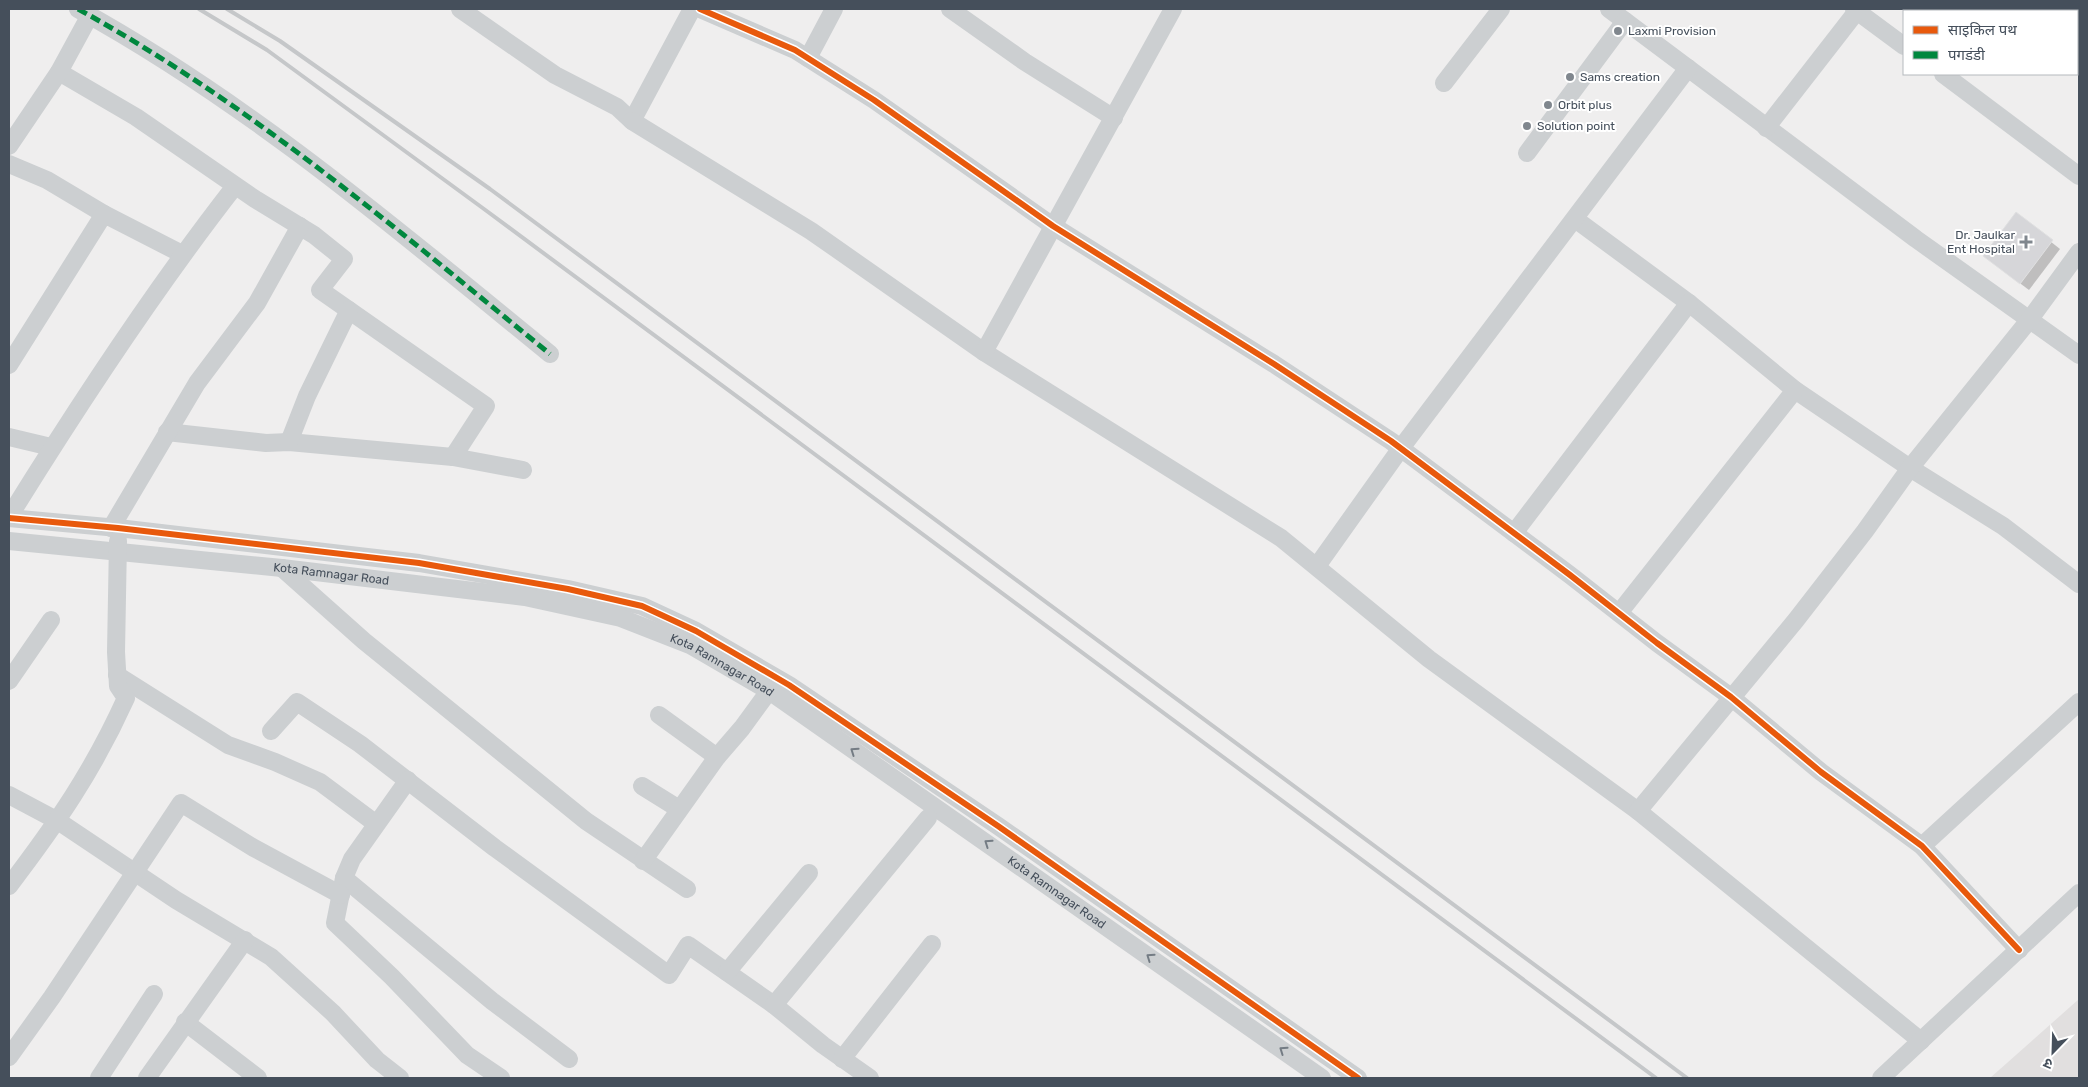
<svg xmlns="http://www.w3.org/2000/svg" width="2088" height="1087" font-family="Rubik,'Noto Sans Devanagari',sans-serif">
	<rect width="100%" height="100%" fill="#efeeee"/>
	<!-- education -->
	<path fill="#e1dfdf" d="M 2079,999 L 2079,1078 L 1990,1078 Z"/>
	<!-- shadow -->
	<path fill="#0003" d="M 2016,214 L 2060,249 L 2029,290 L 1993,263 Z"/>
	<!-- building -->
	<path fill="#d6d6d9" stroke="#e0e0e1" d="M 2016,212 L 2053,240 L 2020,284 L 1983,256 Z"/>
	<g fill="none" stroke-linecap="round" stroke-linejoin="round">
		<!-- minor -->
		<g stroke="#cccfd1" stroke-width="18">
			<path d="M 78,9 C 249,103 399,231 550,354"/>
			<path d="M 460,9 L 555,75 L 617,107 L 632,121 L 692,9"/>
			<path d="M 700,9 L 795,50 L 874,100 L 1053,226 L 1274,364 L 1391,441 L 1570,575 L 1657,643 L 1731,697 L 1821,772 L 1922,846 L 2019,950"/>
			<path d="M 950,9 L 1025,62 L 1114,118"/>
			<path d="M 1609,9 L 1916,239 L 2079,355"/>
			<path d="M 1854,9 L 1904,46"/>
			<path d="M 808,58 L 834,9"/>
			<path d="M 59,72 L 136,117 L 255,199 L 314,235 L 344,259 L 320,290 L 486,406 L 453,457"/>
			<path d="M 1943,74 L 2079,176"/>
			<path d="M 1444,83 L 1501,9"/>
			<path d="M 632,121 L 811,231 L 984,352 L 1281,538 L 1429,659 L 1638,811 L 1921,1041"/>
			<path d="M 1766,128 L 1857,11"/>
			<path d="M 9,146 L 59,72 L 90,15"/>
			<path d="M 1527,153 L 1625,21"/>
			<path d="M 9,164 L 47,180 L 104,214"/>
			<path d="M 1575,219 L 1689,303 L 1795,390 L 1910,468 L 2003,526 L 2079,584"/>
			<path d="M 984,352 L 1173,9"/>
			<path d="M 9,365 L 104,214 L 182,254"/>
			<path d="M 167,432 L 266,443 L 289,442 L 453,457 L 523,470"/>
			<path d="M 9,437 L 51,447"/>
			<path d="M 289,442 L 307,396 L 349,310"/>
			<path d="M 9,517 C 79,404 153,291 235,186"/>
			<path d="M 9,518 L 118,528 L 419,563 L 568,589 L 642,606 L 696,631 L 789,685 L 998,826 L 1358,1078"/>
			<path d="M 111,528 L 197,383 L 257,303 L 300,226"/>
			<path d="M 1514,533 L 1689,303"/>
			<path id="s1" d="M 9,541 L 282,568 L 525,597 L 621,618 L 690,645 L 769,691 L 1322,1078"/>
			<path d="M 1317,566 L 1401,448 L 1688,68"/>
			<path d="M 282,568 L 364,641 L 586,821 L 687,889"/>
			<path d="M 1619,613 L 1795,390"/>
			<path d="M 117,675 L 228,745 L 275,762 L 320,782 L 375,823"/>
			<path d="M 9,681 L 51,620"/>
			<path d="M 659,715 L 717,757"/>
			<path d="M 271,731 L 297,702 L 360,744 L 495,848 L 669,975 L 688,945 L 774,1005 L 823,1045 L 870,1078"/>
			<path d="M 408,780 L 352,859 L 344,878 L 335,923 L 392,977 L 467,1055 L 501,1078"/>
			<path d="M 642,786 L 679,809"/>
			<path d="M 9,795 L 58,821 L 176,900 L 271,957 L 333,1013 L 377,1060 L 400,1078"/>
			<path d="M 1638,811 L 1796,620 L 1865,531 L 1910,468 L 2030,319 L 2079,252"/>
			<path d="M 1922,846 L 2079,702"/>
			<path d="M 643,861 L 717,757 L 742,728 L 769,691"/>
			<path d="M 344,878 L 492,1001 L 569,1059"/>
			<path d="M 9,886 C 57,823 93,771 126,698 L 118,686 L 116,652 L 118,541"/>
			<path d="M 727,972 L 809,873"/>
			<path d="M 774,1005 L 928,818"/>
			<path d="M 185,1022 L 258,1078"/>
			<path d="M 9,1057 L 52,997 L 181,803 L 254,848 L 341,895"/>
			<path d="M 842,1059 L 932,944"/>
			<path d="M 99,1078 L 154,994"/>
			<path d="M 147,1078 L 245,940"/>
			<path d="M 1881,1078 L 2079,893"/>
		</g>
		<!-- rail -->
		<path stroke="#c5c7c9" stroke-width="4" d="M 199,9 L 267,50 L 484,209 L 1656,1078
			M 227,9 L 280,41 L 490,189 L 1687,1078"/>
		<!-- quiet -->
		<path stroke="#00873e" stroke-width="5" stroke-dasharray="10 5" stroke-linecap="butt" d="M 78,9 C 249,103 399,231 550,354"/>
		<!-- cycleway casing -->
		<g stroke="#fff" stroke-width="9">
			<path id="cycleway" d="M 700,9 L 795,50 L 874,100 L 1053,226 L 1274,364 L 1391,441 L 1570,575 L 1657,643 L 1731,697 L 1821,772 L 1922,846 L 2019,950
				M 9,518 L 118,528 L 419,563 L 568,589 L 642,606 L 696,631 L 789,685 L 998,826 L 1358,1078"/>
		</g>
		<!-- cycleway -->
		<use href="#cycleway" stroke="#e8590c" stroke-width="6"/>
	</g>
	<!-- one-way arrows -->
	<defs><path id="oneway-chevron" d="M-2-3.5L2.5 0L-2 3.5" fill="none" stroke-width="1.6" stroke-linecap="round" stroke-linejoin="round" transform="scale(1.25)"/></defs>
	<g stroke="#747c84">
		<use href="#oneway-chevron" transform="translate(854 751) rotate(-145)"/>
		<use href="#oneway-chevron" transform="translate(988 843) rotate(-145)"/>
		<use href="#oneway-chevron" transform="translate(1150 957) rotate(-145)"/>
		<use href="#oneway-chevron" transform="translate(1283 1050) rotate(-145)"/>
	</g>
	<!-- markers -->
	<g fill="#80878e" stroke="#fff" stroke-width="2">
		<circle cx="1618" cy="31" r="5"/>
		<circle cx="1570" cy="77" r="5"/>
		<circle cx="1548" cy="105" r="5"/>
		<circle cx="1527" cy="126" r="5"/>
		<path d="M2023.5 234.5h5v5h5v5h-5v5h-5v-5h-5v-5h5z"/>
	</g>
	<g text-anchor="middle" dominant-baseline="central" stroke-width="4" stroke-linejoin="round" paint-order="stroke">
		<!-- poi labels -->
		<g font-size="12" fill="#454f5b" stroke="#fff" text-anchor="start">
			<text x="1628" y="31">Laxmi Provision</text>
			<text x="1580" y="77">Sams creation</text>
			<text x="1558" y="105">Orbit plus</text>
			<text x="1537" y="126">Solution point</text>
			<text x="2015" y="235" text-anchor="end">Dr. Jaulkar<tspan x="2015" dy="14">Ent Hospital</tspan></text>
		</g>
		<!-- street labels -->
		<g font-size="12" fill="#454f5b" stroke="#fff">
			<text stroke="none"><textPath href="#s1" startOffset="324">Kota Ramnagar Road</textPath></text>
			<text stroke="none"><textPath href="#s1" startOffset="729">Kota Ramnagar Road</textPath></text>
			<text stroke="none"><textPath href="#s1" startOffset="1134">Kota Ramnagar Road</textPath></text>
		</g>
	</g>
	<!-- border -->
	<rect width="2088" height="1087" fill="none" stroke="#454f5b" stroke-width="20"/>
	<!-- legend -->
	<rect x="1903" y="10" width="175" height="65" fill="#ffffff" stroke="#b5b9bd"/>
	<rect x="1913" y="26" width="25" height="8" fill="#e8590c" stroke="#b5b9bd"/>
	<text x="1948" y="35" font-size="15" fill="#454f5b">साइकिल पथ</text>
	<rect x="1913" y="51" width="25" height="8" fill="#00873e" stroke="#b5b9bd"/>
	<text x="1948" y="60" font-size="15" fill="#454f5b">पगडंडी</text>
	<!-- north arrow -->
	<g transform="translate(2053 1052) rotate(203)" stroke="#ffffff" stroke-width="4" paint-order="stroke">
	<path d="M0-4L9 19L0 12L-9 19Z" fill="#454f5b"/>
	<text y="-8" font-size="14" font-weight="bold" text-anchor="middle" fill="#454f5b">उ</text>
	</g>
</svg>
